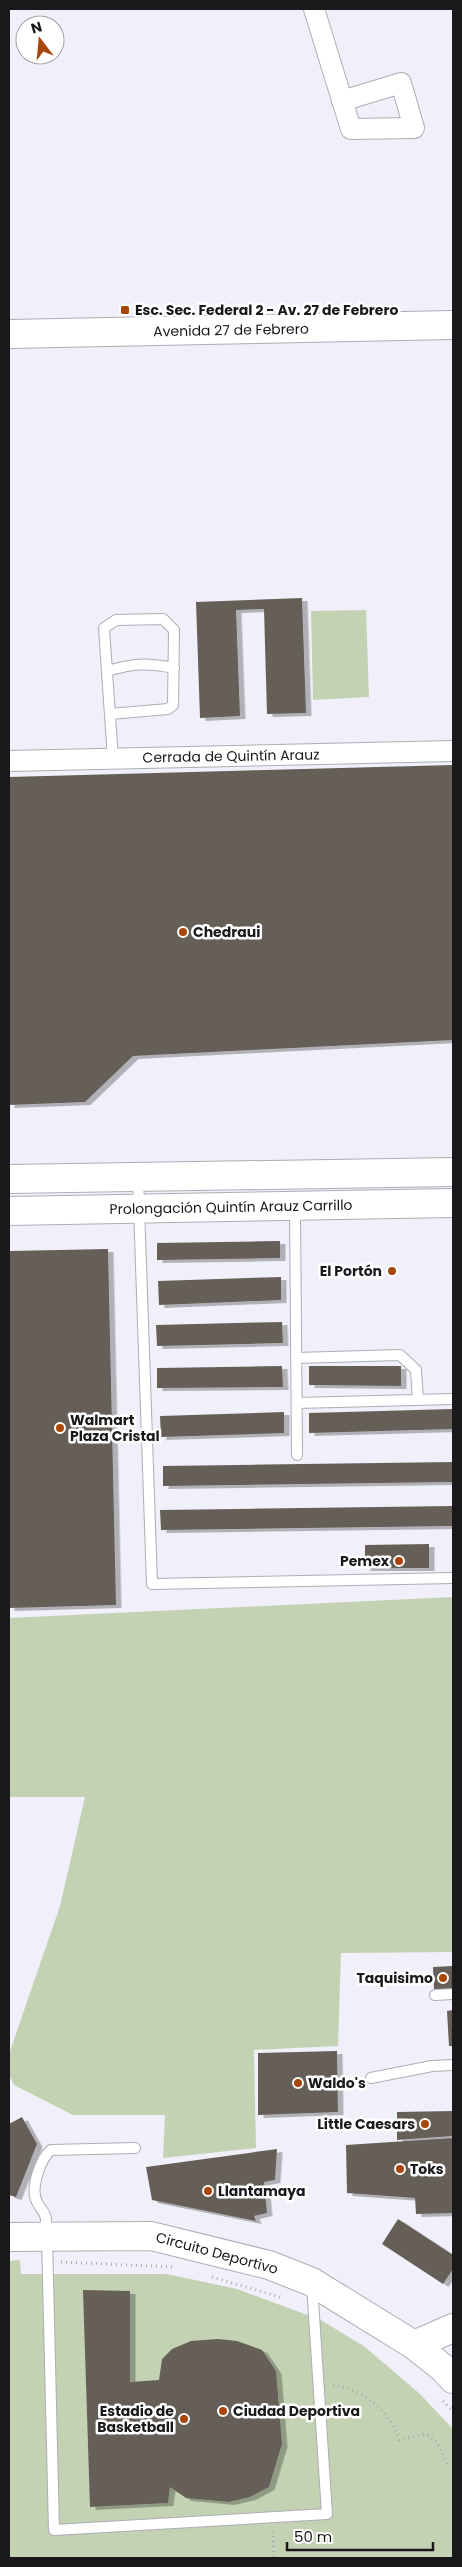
<svg xmlns="http://www.w3.org/2000/svg" width="462" height="2567" font-family="Poppins,sans-serif">
	<defs>
		<filter id="shadow"><feDropShadow dx="5.5" dy="3" stdDeviation="0" flood-color="#0004"/></filter>
	</defs>
	<rect width="100%" height="100%" fill="#f1f0fa"/>
	<!-- green -->
	<path fill="#c3d2b3" d="M 366,610 L 369,697 L 313,700 L 311,611 Z
		M 453,1597 L 453,1952 L 341,1953 L 338,2046 L 254,2050 L 256,2148 L 163,2158 L 165,2115 L 73,2115 L 14,2085 L 9,2074 L 9,2054 L 60,1906 L 85,1797 L 9,1797 L 9,1618 Z
		M 20,2260 L 21,2274 L 167,2274 L 237,2289 L 321,2320 L 365,2347 L 420,2394 L 453,2429 L 453,2558 L 9,2558 L 9,2261 Z"/>
	<!-- building -->
	<path fill="#665f59" filter="url(#shadow)" d="M 302,598 L 306,713 L 267,714 L 264,609 L 236,610 L 240,716 L 200,718 L 196,602 Z
		M 453,765 L 453,1040 L 133,1056 L 85,1102 L 9,1105 L 9,777 Z
		M 280,1241 L 280,1258 L 157,1260 L 157,1243 Z
		M 108,1249 L 116,1605 L 9,1608 L 9,1251 Z
		M 281,1277 L 281,1300 L 159,1305 L 158,1281 Z
		M 282,1322 L 283,1343 L 157,1346 L 156,1325 Z
		M 282,1366 L 283,1387 L 157,1388 L 157,1368 Z
		M 309,1366 L 401,1366 L 401,1386 L 309,1385 Z
		M 453,1409 L 453,1429 L 309,1433 L 309,1413 Z
		M 284,1412 L 284,1433 L 161,1437 L 160,1416 Z
		M 453,1462 L 453,1482 L 163,1486 L 163,1466 Z
		M 453,1506 L 453,1526 L 161,1530 L 160,1510 Z
		M 429,1544 L 429,1568 L 365,1568 L 365,1545 Z
		M 453,1966 L 453,1989 L 434,1989 L 433,1967 Z
		M 453,2010 L 453,2046 L 449,2046 L 447,2011 Z
		M 337,2051 L 338,2112 L 258,2115 L 258,2053 Z
		M 453,2111 L 453,2136 L 397,2140 L 397,2112 Z
		M 22,2117 L 37,2144 L 16,2197 L 9,2195 L 9,2124 Z
		M 453,2138 L 453,2213 L 416,2214 L 415,2198 L 347,2193 L 346,2145 Z
		M 277,2149 L 275,2180 L 264,2182 L 267,2213 L 254,2216 L 256,2221 L 152,2200 L 146,2167 Z
		M 398,2219 L 453,2255 L 453,2269 L 443,2284 L 382,2244 Z
		M 83,2290 L 130,2291 L 130,2382 L 159,2380 L 162,2359 L 172,2349 L 191,2341 L 218,2339 L 237,2341 L 262,2350 L 276,2371 L 282,2444 L 269,2487 L 250,2497 L 229,2502 L 186,2498 L 170,2487 L 168,2503 L 90,2507 Z"/>
	<g fill="none" stroke-linecap="round" stroke-linejoin="round">
		<!-- lane casing -->
		<g stroke="#adadb6" stroke-width="12">
			<path id="lane" d="M 107,671 C 134,663 147,663 174,668
				M 110,714 L 168,709 L 173,705 L 174,630 L 163,619 L 116,620 L 104,628 L 113,759
				M 138,1178 L 152,1584 L 453,1578
				M 295,1207 L 297,1455
				M 296,1358 L 400,1355 L 416,1370 L 418,1400
				M 297,1403 L 453,1399
				M 435,1995 L 453,1994
				M 371,2078 L 432,2066 L 453,2065
				M 43,2236 C 44,2231 46,2225 46,2220 C 46,2212 40,2209 37,2202 C 30,2189 40,2159 51,2150 L 135,2148
				M 47,2237 L 54,2530 L 327,2514 L 312,2285"/>
		</g>
		<!-- street casing -->
		<g stroke="#adadb6" stroke-width="22">
			<path id="street" d="M 314,9 L 351,129 L 414,128 L 401,83 L 342,101
				M 9,761 L 453,751"/>
		</g>
		<!-- secondary casing -->
		<g stroke="#adadb6" stroke-width="30">
			<path id="secondary" d="M 9,334 L 453,325
				M 9,1179 L 453,1172
				M 9,1211 L 453,1203
				M 9,2237 L 151,2236 L 269,2265 L 312,2282 L 328,2292 L 414,2345 L 443,2368 L 453,2379
				M 414,2345 L 453,2328"/>
		</g>
		<!-- path -->
		<path stroke="#aaaab1" stroke-width="3" stroke-dasharray="1 4" stroke-linecap="butt" d="M 61,2262 L 172,2267
			M 212,2277 L 283,2298
			M 333,2385 C 362,2389 391,2411 399,2440 L 426,2434 L 437,2442 L 447,2464
			M 443,2401 L 453,2411
			M 273,2531 L 274,2558"/>
		<!-- lane -->
		<use href="#lane" stroke="#fff" stroke-width="10"/>
		<!-- street -->
		<use href="#street" stroke="#fff" stroke-width="20"/>
		<!-- secondary -->
		<use href="#secondary" stroke="#fff" stroke-width="28"/>
	</g>
	<!-- markers -->
	<g fill="#a84509" stroke="#fff" stroke-width="2">
		<rect x="120" y="305" width="10" height="10" rx="2.5"/>
		<circle cx="183" cy="932" r="5"/>
		<circle cx="392" cy="1271" r="5"/>
		<circle cx="60" cy="1428" r="5"/>
		<circle cx="399" cy="1561" r="5"/>
		<circle cx="443" cy="1978" r="5"/>
		<circle cx="298" cy="2083" r="5"/>
		<circle cx="425" cy="2124" r="5"/>
		<circle cx="400" cy="2169" r="5"/>
		<circle cx="208" cy="2191" r="5"/>
		<circle cx="223" cy="2411" r="5"/>
		<circle cx="184" cy="2419" r="5"/>
	</g>
	<g text-anchor="middle" dominant-baseline="central" stroke-width="5" stroke-linejoin="round" paint-order="stroke">
		<!-- poi labels -->
		<g font-size="14" font-weight="bold" fill="#19191c" stroke="#fff" text-anchor="start">
			<text x="135" y="310">Esc. Sec. Federal 2 - Av. 27 de Febrero</text>
			<text x="193" y="932">Chedraui</text>
			<text x="382" y="1271" text-anchor="end">El Portón</text>
			<text x="70" y="1420">Walmart<tspan x="70" dy="16">Plaza Cristal</tspan></text>
			<text x="389" y="1561" text-anchor="end">Pemex</text>
			<text x="433" y="1978" text-anchor="end">Taquisimo</text>
			<text x="308" y="2083">Waldo's</text>
			<text x="415" y="2124" text-anchor="end">Little Caesars</text>
			<text x="410" y="2169">Toks</text>
			<text x="218" y="2191">Llantamaya</text>
			<text x="174" y="2411" text-anchor="end">Estadio de<tspan x="174" dy="16">Basketball</tspan></text>
			<text x="233" y="2411">Ciudad Deportiva</text>
		</g>
		<!-- street labels -->
		<g font-size="14" fill="#19191c" stroke="#fff">
			<text transform="translate(231 330) rotate(-1)">Avenida 27 de Febrero</text>
			<text transform="translate(231 756) rotate(-1)">Cerrada de Quintín Arauz</text>
			<text transform="translate(231 1207) rotate(-1)">Prolongación Quintín Arauz Carrillo</text>
			<text transform="translate(217 2253) rotate(15)">Circuito Deportivo</text>
		</g>
	</g>
	<!-- border -->
	<rect width="462" height="2567" fill="none" stroke="#19191c" stroke-width="20"/>
	<!-- north arrow -->
	<g transform="translate(40 40) rotate(344)"><circle r="24" fill="#ffffff" stroke="#a3a3a4"/>
	<path d="M0-4L9 19L0 12L-9 19Z" fill="#a84509"/>
	<text y="-8" font-size="14" font-weight="bold" text-anchor="middle" fill="#19191c">N</text>
	</g>
	<!-- scale -->
	<path d="M287 2542v8h146v-8" fill="none" stroke="#19191c" stroke-width="2.5"/>
	<text x="294" y="2542" font-size="15" fill="#19191c" stroke="#ffffff" stroke-width="4" paint-order="stroke">50 m</text>
</svg>
